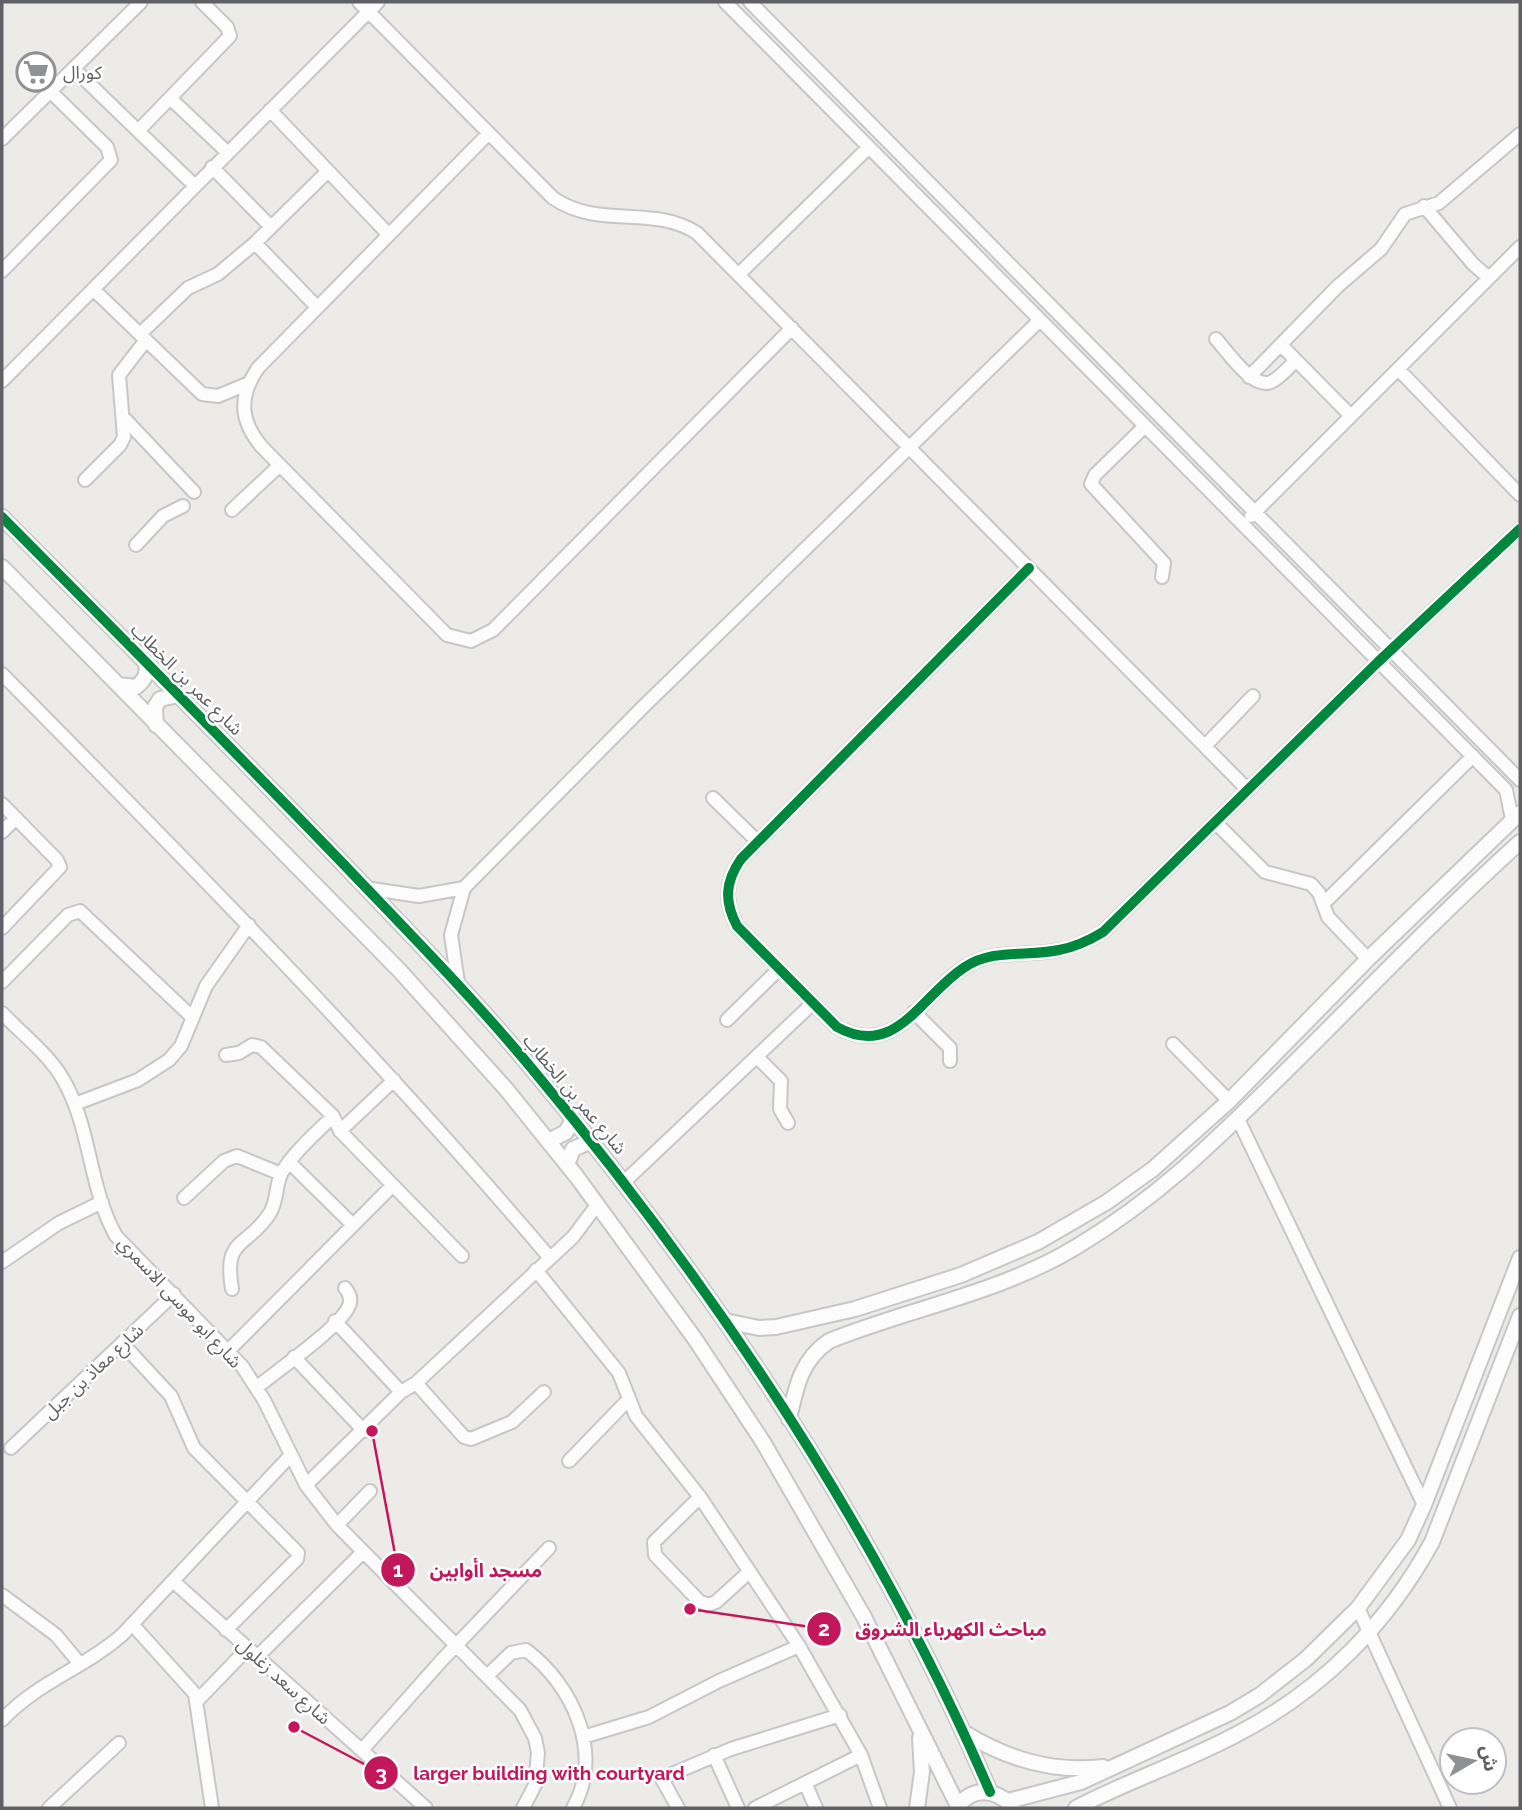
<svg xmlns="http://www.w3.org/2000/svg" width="1522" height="1810" font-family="Raleway,'Noto Sans Arabic',sans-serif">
	<rect width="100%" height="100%" fill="#ecebe8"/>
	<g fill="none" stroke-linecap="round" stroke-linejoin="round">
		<!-- minor casing -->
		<g stroke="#c7c7c7" stroke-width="16">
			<path id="minor" d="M 359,2 L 553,198 C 600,230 651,204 697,233 L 1248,790
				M 725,2 L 1506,790 L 1512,819
				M 750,2 L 1520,780
				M 74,69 L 194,185
				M 170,98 L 227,152
				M 270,110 L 389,235
				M 138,131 L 230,36 L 227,27 L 202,2
				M 489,133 L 258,368 C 239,396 239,420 262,447 L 447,635 L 471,641 L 493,630 L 792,328
				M 2,139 L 141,2
				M 212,167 L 271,227
				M 1424,206 L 1473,264 L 1489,278
				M 255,243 L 317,307
				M 2,271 L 111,160 L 107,147 L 51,92
				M 739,274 L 869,147
				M 93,289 L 202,394 L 218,396 L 247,384
				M 140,334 L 188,288 L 218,274 L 255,243 L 328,171
				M 1216,339 C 1227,351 1253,390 1271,382 C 1280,378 1289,367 1296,360
				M 1282,346 L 1351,416
				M 1398,369 L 1520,495
				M 1249,377 L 1338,286 L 1381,249 L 1405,214 L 1439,203 L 1520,134
				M 2,381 L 378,2
				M 125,419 L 194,492
				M 1145,426 L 1095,475 L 1091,484 L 1164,563 L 1162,577
				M 85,480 L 120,445 L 124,437 L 119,375 L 146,340
				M 232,510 L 280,465
				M 1251,516 L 1520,247
				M 136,545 L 163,516 L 183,506
				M 1029,568 L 741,859 C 725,882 724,901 737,926 L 837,1027 C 896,1060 921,995 965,967 C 994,948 1027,957 1059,950 C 1075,947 1090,940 1103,932 L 1378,662 L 1520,529
				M 2,674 C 190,864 377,1054 550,1258
				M 1205,746 L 1253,696
				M 713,798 L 758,842
				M 2,804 L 57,860 L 60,867 L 2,928
				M 1216,823 L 1265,872 L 1311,884 L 1319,893 L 1328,917 L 1368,959
				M 2,832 L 16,818
				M 365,888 L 419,896 L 464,888
				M 1324,903 L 1473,756
				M 2,982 L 68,915 L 80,911 L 193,1018
				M 458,983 L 451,935 L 464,888 L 643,707 L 1040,320
				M 914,1012 L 950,1048 L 950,1061
				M 2,1013 C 23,1035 49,1054 64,1081 C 91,1129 89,1188 116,1236 L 242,1366 L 264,1400 L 306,1485 L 337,1525 L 520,1710 L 535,1738 L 538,1753 L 535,1785 L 523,1808
				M 727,1020 L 779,969
				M 1173,1044 L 1229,1101
				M 226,1055 L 239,1053 L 252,1045 L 261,1047 L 333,1116 L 340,1131 L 462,1256
				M 757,1057 L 781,1081 L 780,1109 L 788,1123
				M 75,1104 L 138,1080 L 169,1060 L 181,1046 L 206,986 L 249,925
				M 1238,1119 L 1424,1505
				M 340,1131 L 394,1080
				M 289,1162 L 353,1225
				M 624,1182 L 813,1003
				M 184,1198 L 224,1161 L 237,1156 L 281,1174
				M 2,1262 L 59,1223 L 102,1202
				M 536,1270 L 619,1373 L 636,1416 L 700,1497 L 799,1646 L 861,1755 L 880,1808
				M 232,1289 C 223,1236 247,1249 270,1213 C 278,1200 275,1185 282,1172 C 295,1151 316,1133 333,1116
				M 335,1321 L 401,1392
				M 122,1343 L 171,1396 L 194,1448 L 298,1553 L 297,1559 L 226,1630
				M 229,1350 L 393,1185
				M 294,1357 L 364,1431
				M 416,1383 L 464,1437 L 471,1439 L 512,1422 L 544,1392
				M 256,1388 C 278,1370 336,1330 348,1308 C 352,1301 350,1294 345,1288
				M 11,1448 L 174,1294
				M 569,1461 L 629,1399
				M 306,1485 L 401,1392 L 416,1383 L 573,1237 L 597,1205
				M 700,1497 L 654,1542 L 655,1555 L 699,1601 L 708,1605 L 716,1602 L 749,1572
				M 337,1525 L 370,1491
				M 173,1581 L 426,1808
				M 2,1595 L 56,1635 L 80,1664
				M 1358,1608 L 1450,1808
				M 132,1624 L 195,1694 L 212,1808
				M 257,1657 L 362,1553
				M 488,1675 L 511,1653 L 526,1650 C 573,1685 604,1753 573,1808
				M 198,1700 L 248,1648
				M 2,1720 C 39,1681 83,1669 122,1635 L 290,1456
				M 583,1737 L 649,1717 L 719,1681 L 799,1646
				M 362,1750 L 442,1660 L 549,1548
				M 714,1755 L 738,1808
				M 806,1785 L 816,1808
				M 49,1808 L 119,1743
				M 678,1808 L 662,1779 L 667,1776 L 731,1749 L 840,1715
				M 755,1808 L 861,1755"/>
		</g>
		<!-- tertiary casing -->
		<g stroke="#c7c7c7" stroke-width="18">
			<path id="tertiary" d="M 2,517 C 119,635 236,752 351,872 C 413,937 476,1001 533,1070 C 715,1288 877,1530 990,1792
				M 2,567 L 400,971 L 506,1089 L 577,1177 L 695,1339 L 763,1442 L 864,1617 L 958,1806
				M 118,685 L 136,687 C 145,680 148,674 146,662
				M 156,725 L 155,707 L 160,699 L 178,695
				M 549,1141 L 566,1132 L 573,1119
				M 567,1165 L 573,1149 L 592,1141
				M 725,1321 L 759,1328 L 776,1327 L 855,1309 L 961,1275 L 1038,1242 L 1107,1202 L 1153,1169 L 1229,1101 L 1368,959 L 1520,813
				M 789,1419 C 796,1387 801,1360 829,1341 C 911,1308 1000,1293 1076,1247 C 1159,1197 1214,1142 1282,1075 C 1361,997 1438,916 1520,842
				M 963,1732 C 1007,1759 1052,1773 1103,1767
				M 1008,1801 L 1081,1782 L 1230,1713 L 1260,1695 L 1306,1659 L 1358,1608 L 1408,1540 L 1424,1505 L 1520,1258
				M 917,1808 L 922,1772 L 920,1738
				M 957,1808 C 972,1785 997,1789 1014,1808
				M 1076,1808 C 1129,1780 1188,1761 1241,1732 C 1323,1689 1388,1623 1432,1542 L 1520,1316"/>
		</g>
		<!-- minor -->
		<use href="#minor" stroke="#fcfcfc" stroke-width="12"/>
		<!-- tertiary -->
		<use href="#tertiary" stroke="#fcfcfc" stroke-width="14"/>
		<!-- cycleway casing -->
		<g stroke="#fff" stroke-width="15">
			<path id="cycleway" d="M 2,517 C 119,635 236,752 351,872 C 413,937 476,1001 533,1070 C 715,1288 877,1530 990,1792
				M 1029,568 L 741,859 C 725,882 724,901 737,926 L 837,1027 C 896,1060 921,995 965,967 C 994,948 1027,957 1059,950 C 1075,947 1090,940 1103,932 L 1378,662 L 1520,529"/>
		</g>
		<!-- cycleway -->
		<use href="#cycleway" stroke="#00873e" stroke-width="10"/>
	</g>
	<!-- icons -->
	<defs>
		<g id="supermarket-ring" transform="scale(2.0125)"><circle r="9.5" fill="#fff" stroke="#909193" stroke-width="1.5"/><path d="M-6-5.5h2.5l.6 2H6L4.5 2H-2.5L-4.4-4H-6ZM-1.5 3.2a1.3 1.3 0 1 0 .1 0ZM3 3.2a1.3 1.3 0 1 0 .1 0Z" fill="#909193"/></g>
	</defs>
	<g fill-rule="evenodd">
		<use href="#supermarket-ring" x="36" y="72"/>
	</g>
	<g text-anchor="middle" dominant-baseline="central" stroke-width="5" stroke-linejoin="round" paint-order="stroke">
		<!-- poi labels -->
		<g font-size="18" fill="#5e6165" stroke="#fff" text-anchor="start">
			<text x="63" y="72">كورال</text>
		</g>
		<!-- street labels -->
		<g font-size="18" fill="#5e6165" stroke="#fff">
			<text transform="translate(187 679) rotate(45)">شارع عمر بن الخطاب</text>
			<text transform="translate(575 1094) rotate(50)">شارع عمر بن الخطاب</text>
			<text transform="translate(180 1302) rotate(47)">شارع ابو موسى الاسمري</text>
			<text transform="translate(93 1371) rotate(-43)">شارع معاذ بن جبل</text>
			<text transform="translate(284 1681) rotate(42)">شارع سعد زغلول</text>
		</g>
	</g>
	<!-- callouts -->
	<path fill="none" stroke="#c2185b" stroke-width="2.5" d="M372 1431L398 1570M690 1609L824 1629M294 1727L381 1773"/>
	<g fill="#c2185b" stroke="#fff" stroke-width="2.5">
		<circle cx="372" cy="1431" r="7"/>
		<circle cx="690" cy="1609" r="7"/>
		<circle cx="294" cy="1727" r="7"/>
		<circle cx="398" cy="1570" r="18"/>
		<circle cx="824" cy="1629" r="18"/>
		<circle cx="381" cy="1773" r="18"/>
	</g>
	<g font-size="21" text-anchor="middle" font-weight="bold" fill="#fff">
		<text x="398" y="1577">1</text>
		<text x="824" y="1636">2</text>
		<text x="381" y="1781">3</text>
	</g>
	<g font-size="19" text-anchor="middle" font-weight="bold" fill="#c2185b" stroke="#fff" stroke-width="5" stroke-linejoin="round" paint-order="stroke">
		<text x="486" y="1577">مسجد اأوابين</text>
		<text x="951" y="1636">مباحث الكهرباء الشروق</text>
		<text x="549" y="1780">larger building with courtyard</text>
	</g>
	<!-- border -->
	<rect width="1522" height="1810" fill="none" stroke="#5e6165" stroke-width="7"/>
	<!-- north arrow -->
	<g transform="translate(1473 1761) rotate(81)"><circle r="33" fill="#ffffff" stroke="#bfc0c1" stroke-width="2"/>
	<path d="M0-5L12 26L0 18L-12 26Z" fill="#909193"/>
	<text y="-10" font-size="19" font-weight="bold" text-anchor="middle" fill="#5e6165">ش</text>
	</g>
</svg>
